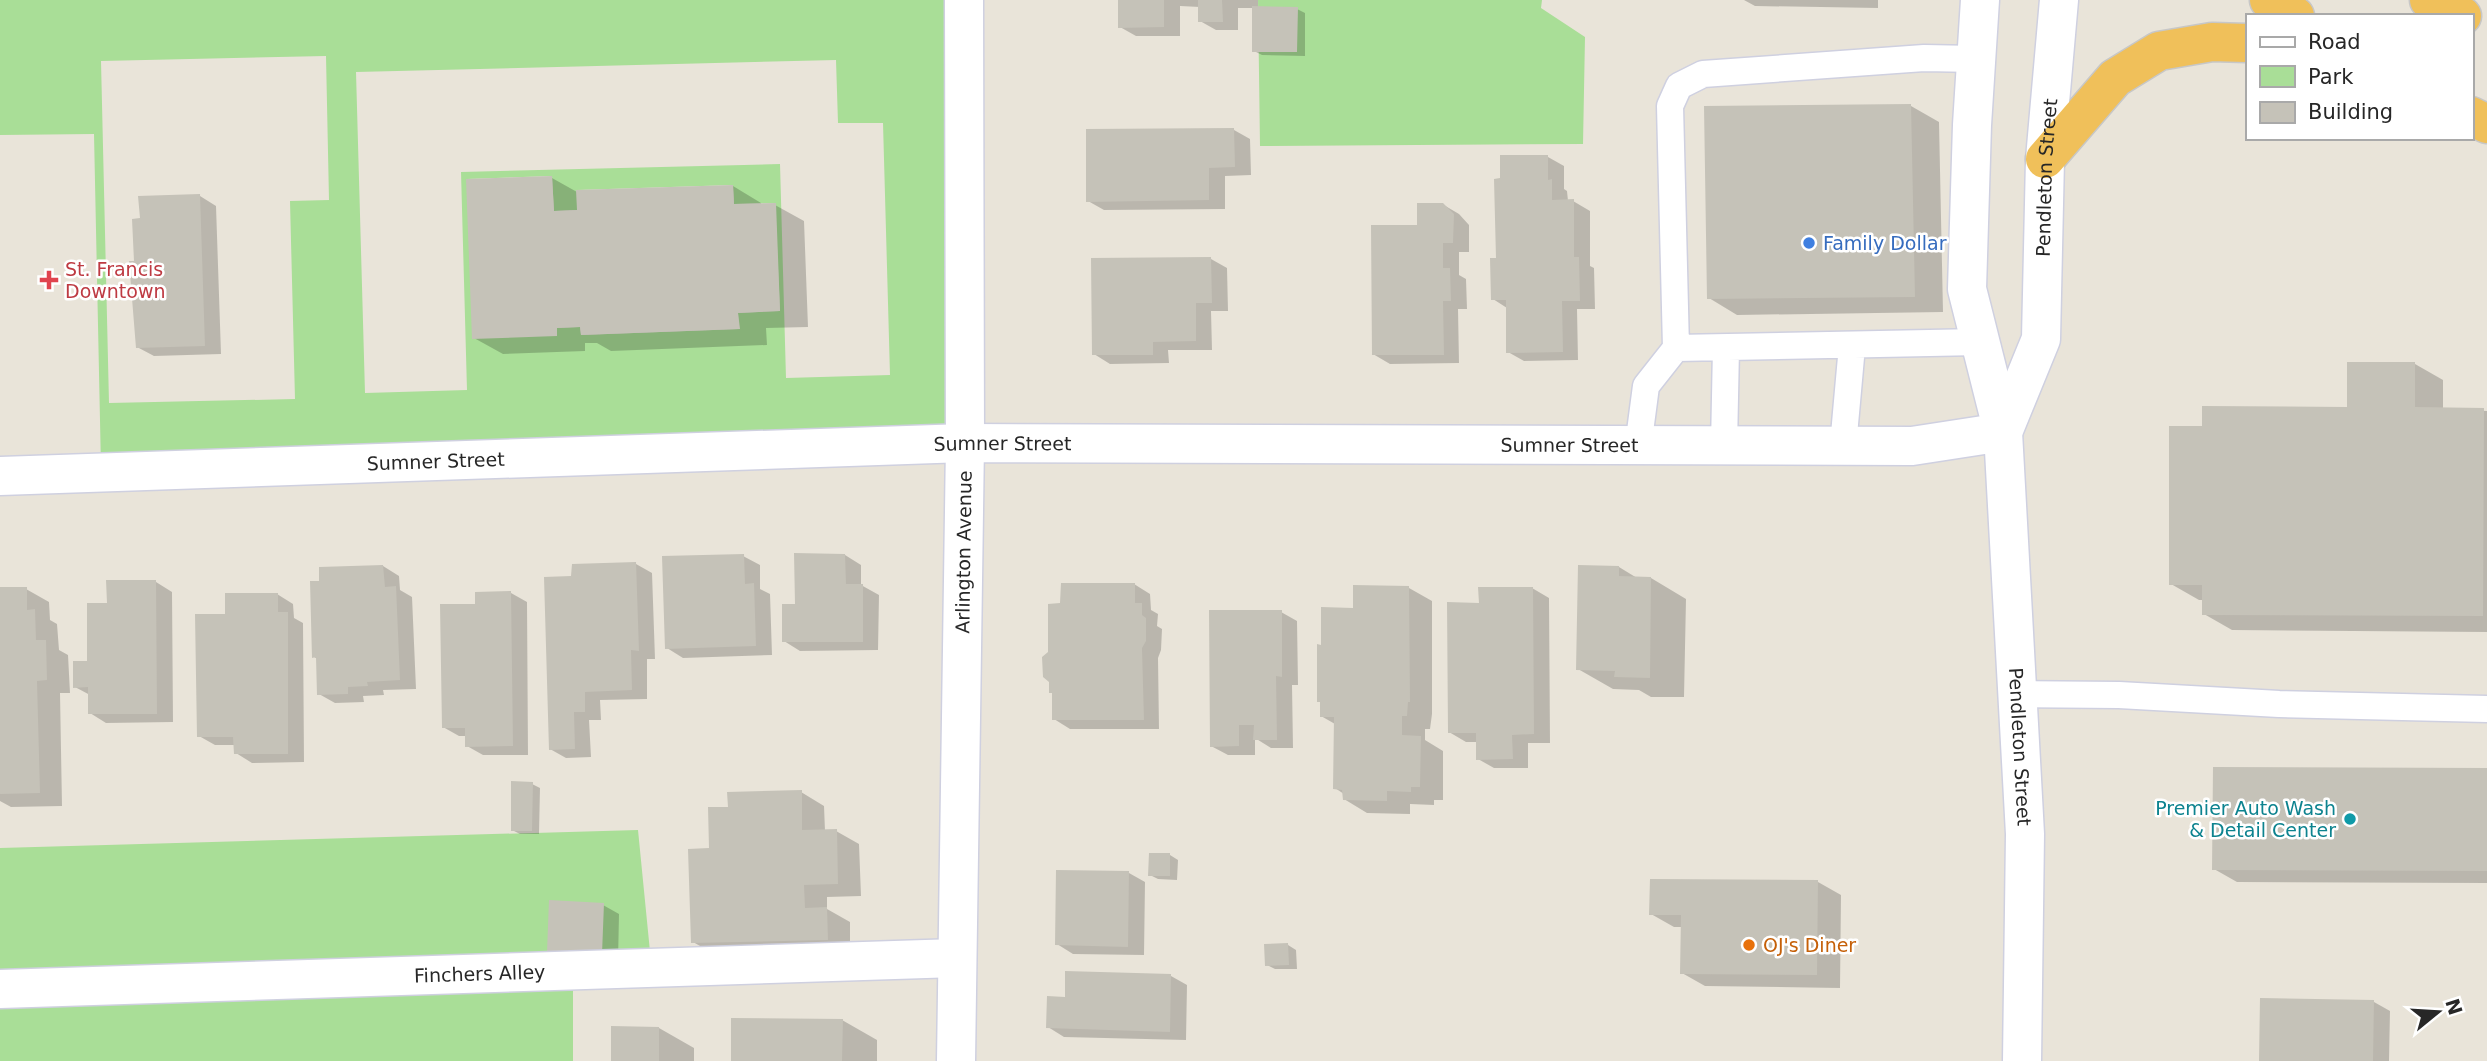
<svg xmlns="http://www.w3.org/2000/svg" width="2487" height="1061" font-family="'DejaVu Sans',sans-serif">
	<rect width="100%" height="100%" fill="#e9e4d9"/>
	<!-- green -->
	<path fill="#a9de97" fill-rule="evenodd" d="M 0,0 L 960,0 L 953,463 L 101,468 L 94,134 L 0,135 ZM 326,56 L 329,200 L 290,201 L 295,399 L 109,403 L 101,61 ZM 836,60 L 838,123 L 883,123 L 890,375 L 786,378 L 780,164 L 461,172 L 467,390 L 365,393 L 356,72 ZM 552,176 L 554,211 L 577,210 L 577,190 L 733,185 L 734,204 L 775,203 L 780,311 L 738,313 L 739,329 L 581,335 L 580,327 L 557,328 L 467,179 Z
		M 1258,0 L 1542,0 L 1541,8 L 1585,37 L 1583,144 L 1260,146 Z
		M 638,830 L 653,982 L 573,983 L 573,1061 L 0,1061 L 0,848 Z"/>
	<!-- shadow -->
	<path fill="#0003" d="M 1120,0 L 1258,0 L 1258,8 L 1297,9 L 1305,13 L 1305,56 L 1262,55 L 1254,51 L 1254,8 L 1238,8 L 1238,30 L 1216,30 L 1200,21 L 1200,7 L 1180,6 L 1180,36 L 1136,36 L 1120,27 Z
		M 1744,0 L 1878,0 L 1878,8 L 1755,6 Z
		M 1911,106 L 1939,122 L 1943,312 L 1737,315 L 1709,298 Z
		M 1234,130 L 1250,139 L 1251,175 L 1225,176 L 1225,209 L 1104,210 L 1088,201 Z
		M 1548,157 L 1564,166 L 1564,189 L 1567,191 L 1568,201 L 1573,201 L 1590,211 L 1590,266 L 1594,268 L 1595,309 L 1577,309 L 1578,360 L 1524,361 L 1508,352 L 1507,308 L 1493,299 L 1497,260 Z
		M 552,178 L 577,192 L 733,186 L 761,203 L 761,205 L 775,205 L 804,221 L 808,327 L 766,328 L 767,345 L 611,351 L 597,343 L 585,343 L 585,351 L 503,354 L 474,338 Z
		M 200,196 L 216,206 L 221,354 L 154,356 L 137,347 L 135,263 Z
		M 1442,204 L 1459,214 L 1469,225 L 1469,252 L 1459,252 L 1459,275 L 1466,279 L 1467,309 L 1458,309 L 1459,363 L 1390,364 L 1373,354 L 1419,226 Z
		M 1211,259 L 1227,268 L 1228,311 L 1211,311 L 1212,350 L 1168,350 L 1169,363 L 1110,364 L 1094,354 Z
		M 2348,363 L 2415,364 L 2443,380 L 2443,409 L 2487,411 L 2487,632 L 2232,630 L 2204,614 L 2204,600 L 2199,600 L 2171,584 L 2204,427 L 2348,408 Z
		M 845,555 L 861,565 L 861,585 L 879,595 L 878,650 L 800,651 L 784,641 L 797,605 Z
		M 743,556 L 760,565 L 760,589 L 770,594 L 772,655 L 683,658 L 667,648 Z
		M 636,564 L 652,573 L 655,659 L 647,659 L 647,699 L 600,700 L 601,720 L 589,720 L 591,757 L 566,758 L 550,749 L 573,578 Z
		M 383,566 L 399,576 L 400,590 L 412,597 L 416,689 L 383,690 L 384,695 L 363,696 L 364,702 L 335,703 L 319,694 L 318,659 L 314,657 Z
		M 1619,567 L 1637,578 L 1651,578 L 1686,599 L 1684,697 L 1651,697 L 1639,690 L 1613,689 L 1578,669 Z
		M 156,582 L 172,592 L 173,722 L 106,723 L 90,713 L 90,695 L 75,687 L 89,663 L 108,605 Z
		M 1134,584 L 1150,594 L 1151,610 L 1158,614 L 1157,626 L 1162,629 L 1161,650 L 1158,658 L 1159,729 L 1070,729 L 1054,719 L 1050,653 L 1062,605 Z
		M 1409,588 L 1432,601 L 1432,714 L 1430,729 L 1425,729 L 1425,740 L 1443,751 L 1443,800 L 1434,800 L 1434,805 L 1410,804 L 1410,814 L 1367,813 L 1344,799 L 1344,794 L 1335,788 L 1335,724 L 1321,716 L 1322,647 L 1355,610 Z
		M 1532,588 L 1549,598 L 1550,743 L 1528,743 L 1528,768 L 1494,768 L 1478,759 L 1478,742 L 1466,742 L 1449,732 Z
		M 0,589 L 26,589 L 49,602 L 50,620 L 57,624 L 59,650 L 68,655 L 70,693 L 60,693 L 62,806 L 11,807 L 0,801 Z
		M 511,593 L 527,602 L 528,755 L 483,755 L 467,746 L 467,736 L 459,736 L 443,727 Z
		M 277,594 L 293,604 L 294,618 L 303,623 L 304,762 L 252,763 L 236,753 L 235,745 L 215,745 L 199,736 L 227,616 Z
		M 1281,612 L 1297,621 L 1298,685 L 1292,685 L 1293,748 L 1271,748 L 1255,738 L 1255,755 L 1228,755 L 1211,746 Z
		M 2487,770 L 2487,883 L 2237,882 L 2214,869 Z
		M 532,784 L 540,788 L 539,834 L 520,834 L 512,830 Z
		M 801,792 L 824,806 L 825,831 L 836,831 L 859,844 L 861,896 L 827,897 L 827,909 L 850,922 L 850,953 L 716,955 L 693,942 L 711,850 L 730,808 Z
		M 1170,855 L 1178,860 L 1177,880 L 1158,879 L 1150,875 Z
		M 1129,873 L 1145,882 L 1144,955 L 1073,954 L 1057,944 Z
		M 1818,882 L 1841,895 L 1840,988 L 1705,986 L 1682,973 L 1683,927 L 1674,927 L 1651,914 Z
		M 603,905 L 619,914 L 618,962 L 565,961 Z
		M 1288,945 L 1296,950 L 1297,969 L 1275,969 L 1267,965 Z
		M 1171,976 L 1187,985 L 1186,1040 L 1064,1037 L 1048,1027 L 1067,999 Z
		M 2374,1002 L 2390,1011 L 2389,1061 L 2261,1061 Z
		M 842,1020 L 877,1040 L 877,1061 L 733,1061 Z
		M 659,1028 L 694,1048 L 694,1061 L 613,1061 Z"/>
	<!-- building -->
	<path fill="#c5c2b8" d="M 1118,0 L 1164,0 L 1164,27 L 1118,28 Z
		M 1198,0 L 1222,0 L 1223,22 L 1198,22 Z
		M 1252,6 L 1298,7 L 1297,52 L 1252,52 Z
		M 1911,104 L 1915,297 L 1707,299 L 1704,106 Z
		M 1234,128 L 1235,167 L 1209,168 L 1209,200 L 1086,202 L 1086,129 Z
		M 1500,155 L 1548,155 L 1548,180 L 1552,179 L 1552,200 L 1574,199 L 1574,257 L 1579,257 L 1580,301 L 1562,301 L 1563,352 L 1506,353 L 1506,300 L 1491,300 L 1490,258 L 1496,258 L 1494,179 L 1500,178 Z
		M 552,176 L 554,211 L 577,210 L 576,190 L 733,185 L 734,204 L 776,203 L 780,311 L 738,313 L 740,329 L 581,335 L 580,327 L 557,328 L 557,336 L 472,339 L 466,179 Z
		M 200,194 L 205,346 L 136,348 L 129,261 L 134,261 L 132,219 L 140,218 L 138,196 Z
		M 1417,203 L 1443,203 L 1454,214 L 1453,243 L 1443,243 L 1443,268 L 1450,268 L 1451,301 L 1443,301 L 1444,355 L 1372,355 L 1371,225 L 1417,225 Z
		M 1211,257 L 1212,303 L 1196,303 L 1196,341 L 1153,342 L 1153,355 L 1092,355 L 1091,258 Z
		M 2347,362 L 2415,362 L 2415,407 L 2484,408 L 2483,616 L 2202,615 L 2202,585 L 2169,585 L 2169,426 L 2202,426 L 2202,406 L 2347,407 Z
		M 794,553 L 845,554 L 846,584 L 863,584 L 863,642 L 782,642 L 782,604 L 795,604 Z
		M 744,554 L 745,584 L 754,583 L 756,646 L 665,649 L 662,556 Z
		M 636,562 L 639,651 L 631,650 L 632,690 L 585,692 L 585,712 L 574,712 L 575,749 L 549,750 L 544,577 L 571,576 L 572,564 Z
		M 383,565 L 385,587 L 396,586 L 400,680 L 367,682 L 368,686 L 348,687 L 348,694 L 317,695 L 316,657 L 312,658 L 310,581 L 319,581 L 319,567 Z
		M 1578,565 L 1619,566 L 1619,576 L 1651,577 L 1650,678 L 1614,677 L 1615,671 L 1576,670 Z
		M 106,580 L 156,580 L 157,714 L 88,714 L 88,687 L 73,688 L 73,661 L 87,661 L 87,603 L 107,603 Z
		M 1061,583 L 1135,583 L 1135,603 L 1142,603 L 1142,615 L 1146,618 L 1146,641 L 1142,648 L 1144,720 L 1052,720 L 1052,693 L 1049,693 L 1049,682 L 1043,677 L 1042,657 L 1048,652 L 1048,604 L 1060,603 Z
		M 1353,585 L 1409,586 L 1410,702 L 1408,702 L 1407,716 L 1402,716 L 1402,735 L 1421,736 L 1420,787 L 1411,787 L 1411,792 L 1387,791 L 1387,801 L 1343,800 L 1342,790 L 1333,789 L 1334,717 L 1320,717 L 1320,702 L 1317,702 L 1317,644 L 1321,645 L 1321,607 L 1353,608 Z
		M 0,587 L 27,587 L 27,610 L 35,609 L 36,640 L 46,640 L 47,680 L 37,681 L 40,793 L 0,794 Z
		M 1478,587 L 1533,587 L 1534,734 L 1512,735 L 1513,759 L 1476,760 L 1476,733 L 1448,733 L 1447,602 L 1479,603 Z
		M 511,591 L 513,746 L 465,747 L 465,728 L 442,728 L 440,604 L 475,604 L 475,592 Z
		M 225,593 L 278,593 L 278,612 L 288,612 L 288,754 L 234,754 L 233,737 L 197,737 L 195,614 L 225,614 Z
		M 1209,610 L 1282,610 L 1282,677 L 1276,676 L 1277,740 L 1253,740 L 1254,725 L 1239,725 L 1239,746 L 1210,747 Z
		M 2213,767 L 2487,768 L 2487,871 L 2212,870 Z
		M 511,781 L 533,782 L 532,831 L 511,831 Z
		M 802,790 L 802,830 L 837,829 L 838,884 L 804,885 L 805,908 L 827,907 L 828,940 L 691,943 L 688,849 L 709,848 L 708,807 L 728,807 L 727,792 Z
		M 1149,853 L 1170,853 L 1170,876 L 1148,876 Z
		M 1056,870 L 1129,871 L 1128,947 L 1055,945 Z
		M 1650,879 L 1818,880 L 1817,975 L 1680,974 L 1681,915 L 1649,915 Z
		M 549,900 L 604,903 L 602,954 L 547,952 Z
		M 1288,943 L 1289,965 L 1265,966 L 1264,944 Z
		M 1065,971 L 1171,974 L 1170,1032 L 1046,1028 L 1047,996 L 1065,997 Z
		M 2260,998 L 2374,1000 L 2373,1061 L 2259,1061 Z
		M 731,1018 L 843,1019 L 842,1061 L 731,1061 Z
		M 611,1026 L 659,1027 L 659,1061 L 611,1061 Z"/>
	<g fill="none" stroke-linecap="round" stroke-linejoin="round">
		<!-- service casing -->
		<g stroke="#cfd0e0" stroke-width="29">
			<path id="service" d="M 1676,348 L 1980,342
				M 1724,446 L 1726,348
				M 1843,446 L 1852,346
				M 1638,447 L 1646,386 L 1676,348 L 1670,106 L 1679,86 L 1703,74 L 1924,58 L 1976,59
				M 2017,694 L 2119,695 L 2279,704 L 2487,709"/>
		</g>
		<!-- minor casing -->
		<g stroke="#cfd0e0" stroke-width="41">
			<g id="minor">
				<path id="s1" d="M 0,476 L 965,443 L 1912,446 L 2003,432"/>
				<path id="s2" d="M 0,989 L 957,958"/>
				<path id="s3" d="M 956,1061 L 965,443 L 964,0"/>
			</g>
		</g>
		<!-- secondary casing -->
		<g stroke="#cfd0e0" stroke-width="41">
			<g id="secondary">
				<path id="s4" d="M 1980,0 L 1972,125 L 1967,289 L 2003,432 L 2025,834 L 2022,1061"/>
				<path id="s5" d="M 2003,432 L 2041,339 L 2045,159 L 2059,0"/>
			</g>
		</g>
		<!-- trunk casing -->
		<g stroke="#c7c7c7" stroke-width="41">
			<path id="trunk" d="M 2269,0 L 2295,16
				M 2429,0 L 2462,16
				M 2471,116 L 2487,124
				M 2045,159 L 2115,78 L 2159,51 L 2212,42 L 2247,43"/>
		</g>
		<!-- service -->
		<use href="#service" stroke="#fff" stroke-width="26"/>
		<!-- minor -->
		<use href="#minor" stroke="#fff" stroke-width="38"/>
		<!-- secondary -->
		<use href="#secondary" stroke="#fff" stroke-width="38"/>
		<!-- trunk -->
		<use href="#trunk" stroke="#f0c05a" stroke-width="38"/>
	</g>
	<!-- markers -->
	<circle fill="#3f7fe0" stroke="#fff" stroke-width="2.5" cx="1809" cy="243" r="7"/>
	<path fill="#e0444e" stroke="#fff" stroke-width="2.5" d="M45.5 269.5h7v7h7v7h-7v7h-7v-7h-7v-7h7z"/>
	<circle fill="#0f9aa8" stroke="#fff" stroke-width="2.5" cx="2350" cy="819" r="7"/>
	<circle fill="#e8710a" stroke="#fff" stroke-width="2.5" cx="1749" cy="945" r="7"/>
	<g text-anchor="middle" dominant-baseline="central" stroke-width="5" stroke-linejoin="round" paint-order="stroke">
		<!-- street labels -->
		<g font-size="19" fill="#272727" stroke="#fff">
			<text stroke="none"><textPath href="#s5" startOffset="262">Pendleton Street</textPath></text>
			<text stroke="none"><textPath href="#s1" startOffset="1003">Sumner Street</textPath></text>
			<text stroke="none"><textPath href="#s1" startOffset="1570">Sumner Street</textPath></text>
			<text stroke="none"><textPath href="#s1" startOffset="436">Sumner Street</textPath></text>
			<text stroke="none"><textPath href="#s3" startOffset="509">Arlington Avenue</textPath></text>
			<text stroke="none"><textPath href="#s4" startOffset="752">Pendleton Street</textPath></text>
			<text stroke="none"><textPath href="#s2" startOffset="480">Finchers Alley</textPath></text>
		</g>
		<!-- shop labels -->
		<g font-size="19" fill="#366cbe" stroke="#fff" text-anchor="start">
			<text x="1823" y="243">Family Dollar</text>
		</g>
		<!-- health labels -->
		<g font-size="19" fill="#be3a42" stroke="#fff" text-anchor="start">
			<text x="65" y="269">St. Francis<tspan x="65" dy="22">Downtown</tspan></text>
		</g>
		<!-- culture labels -->
		<g font-size="19" fill="#0d838f" stroke="#fff" text-anchor="end">
			<text x="2336" y="808">Premier Auto Wash<tspan x="2336" dy="22">&amp; Detail Center</tspan></text>
		</g>
		<!-- food labels -->
		<g font-size="19" fill="#c56008" stroke="#fff" text-anchor="start">
			<text x="1763" y="945">OJ's Diner</text>
		</g>
	</g>
	<!-- legend -->
	<rect x="2246" y="14" width="228" height="126" fill="#ffffff" stroke="#a9a9a9" stroke-width="2"/>
	<rect x="2260" y="37" width="35" height="10" fill="#ffffff" stroke="#a9a9a9" stroke-width="2"/>
	<text x="2308" y="49" font-size="21" fill="#272727">Road</text>
	<rect x="2260" y="66" width="35" height="21" fill="#a9de97" stroke="#a9a9a9" stroke-width="2"/>
	<text x="2308" y="84" font-size="21" fill="#272727">Park</text>
	<rect x="2260" y="102" width="35" height="21" fill="#c5c2b8" stroke="#a9a9a9" stroke-width="2"/>
	<text x="2308" y="119" font-size="21" fill="#272727">Building</text>
	<!-- north arrow -->
	<g transform="translate(2438 1012) rotate(72)" stroke="#ffffff" stroke-width="5" paint-order="stroke">
	<path d="M0-5L12 26L0 18L-12 26Z" fill="#272727"/>
	<text y="-10" font-size="19" font-weight="bold" text-anchor="middle" fill="#272727">N</text>
	</g>
</svg>
